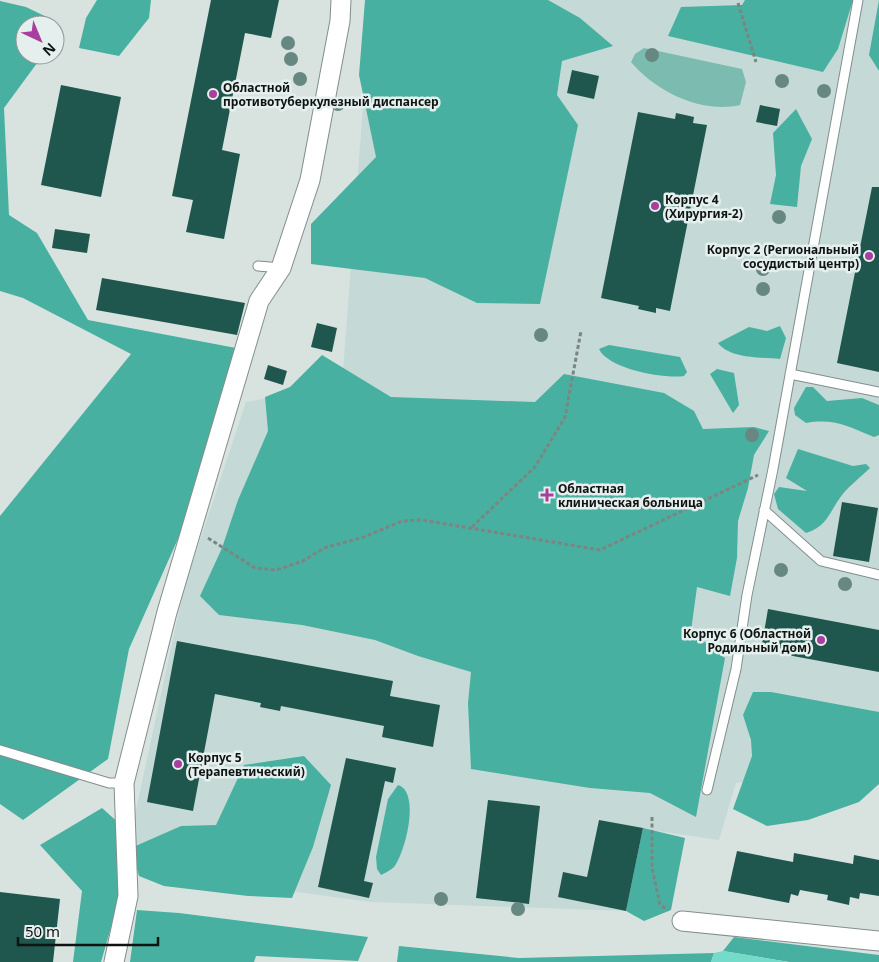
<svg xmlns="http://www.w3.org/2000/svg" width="879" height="962" font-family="'Noto Sans',sans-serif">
	<rect width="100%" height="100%" fill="#d8e3e0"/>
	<!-- built -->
	<path fill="#c5dad6" d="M 371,0 L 879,0 L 879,767 L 736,783 L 719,840 L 643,829 L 626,911 L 371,902 L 134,870 L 135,814 L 184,588 L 246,402 L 342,384 Z"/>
	<!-- green -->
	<path fill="#7cbcb0" d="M 644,48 L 742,69 L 746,82 L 740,105 C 701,114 655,91 631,62 L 635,54 Z"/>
	<!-- forest -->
	<path fill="#48b0a0" d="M 97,0 L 151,0 L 149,18 L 119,56 L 79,48 L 86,18 Z
		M 365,0 L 548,0 L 580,18 L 613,46 L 562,61 L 557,95 L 578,125 L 540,304 L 477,303 L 425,278 L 311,264 L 311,224 L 376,157 L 359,75 Z
		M 745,0 L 853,0 L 838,49 L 823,72 L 668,36 L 681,7 L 742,5 Z
		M 879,0 L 879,71 L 869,55 Z
		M 0,1 L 26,7 L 53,20 L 52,25 L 25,25 L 25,55 L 43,55 L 4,108 L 9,215 L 37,233 L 88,320 L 236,348 L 189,514 L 129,649 L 108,759 L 23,820 L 0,804 L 0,516 L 131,354 L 23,298 L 0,291 Z
		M 796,109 L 812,139 L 801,166 L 797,207 L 770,204 L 776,175 L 773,133 Z
		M 780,326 L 786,338 L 780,359 C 761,357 730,359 718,343 L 749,327 L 767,331 Z
		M 609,345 L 680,357 L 687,372 L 684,376 C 664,379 608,369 599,349 Z
		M 322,355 L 391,397 L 535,402 L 564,374 L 664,393 L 694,411 L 703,429 L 754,427 L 769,431 L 754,455 L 748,488 L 738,521 L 737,558 L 730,596 L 697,587 L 691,631 L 725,658 L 696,817 L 650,793 L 590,788 L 471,769 L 468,703 L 471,672 L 418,656 L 375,640 L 302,625 L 219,615 L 200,596 L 222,548 L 238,500 L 268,431 L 265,397 L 290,387 Z
		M 717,369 L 734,373 L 739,405 L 733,413 L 710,374 Z
		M 806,387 L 813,387 L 827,401 L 862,398 L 879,405 L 879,435 L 874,437 C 849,427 835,418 806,423 L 795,415 L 794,408 Z
		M 798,449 L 853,466 L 866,464 L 870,468 C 861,477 850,485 842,495 C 829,512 828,526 806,533 L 778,509 L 774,494 L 779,487 L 807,491 L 786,478 Z
		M 753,692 L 771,692 L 879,712 L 879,784 L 859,802 L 808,820 L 767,826 L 733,809 L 752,756 L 751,740 L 743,715 Z
		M 304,756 L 331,785 L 313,847 L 292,898 L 248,896 L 164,886 L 139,876 L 131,848 L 181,826 L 216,825 L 244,765 Z
		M 398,785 C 421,792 405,853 394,867 C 391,870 385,873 381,875 L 377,869 L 376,857 L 388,799 Z
		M 102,808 L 121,825 L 118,903 L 101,962 L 73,962 L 82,891 L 40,845 Z
		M 643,828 L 685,838 L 671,910 L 644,921 L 626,911 Z
		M 137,910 L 179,913 L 368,937 L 358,961 L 256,956 L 254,962 L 130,962 Z
		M 734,937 L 879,955 L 879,962 L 789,962 L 723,951 Z
		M 399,946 L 519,958 L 714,953 L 711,962 L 397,962 Z"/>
	<!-- water -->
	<path fill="#74dac9" d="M 723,951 L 789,962 L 711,962 L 714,953 Z"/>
	<!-- building -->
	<path fill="#1f564e" d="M 211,0 L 279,0 L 271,38 L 245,33 L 222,150 L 240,154 L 224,239 L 186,232 L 193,200 L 172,196 Z
		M 572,70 L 599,76 L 594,99 L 567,93 Z
		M 61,85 L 121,97 L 101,197 L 41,185 Z
		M 760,105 L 780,109 L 777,126 L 756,122 Z
		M 638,112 L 675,119 L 676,113 L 694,117 L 693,123 L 707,125 L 670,311 L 656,308 L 656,313 L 638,309 L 639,306 L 601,298 Z
		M 872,187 L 879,187 L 879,372 L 837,363 Z
		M 55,229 L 90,234 L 87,253 L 52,248 Z
		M 102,278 L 245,303 L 237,335 L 96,310 Z
		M 317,323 L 337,328 L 332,352 L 311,347 Z
		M 268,365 L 287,371 L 283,385 L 264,379 Z
		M 842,502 L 878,508 L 869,562 L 833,556 Z
		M 768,609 L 879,630 L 879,672 L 761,650 Z
		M 177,641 L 393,681 L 390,696 L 440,705 L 433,747 L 382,737 L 384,726 L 281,706 L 280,711 L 260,707 L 261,703 L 215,694 L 193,811 L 147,802 Z
		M 346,758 L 396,768 L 393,783 L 385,781 L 364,881 L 373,883 L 369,898 L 318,887 Z
		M 488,800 L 540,806 L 529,904 L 476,898 Z
		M 599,820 L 643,828 L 626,911 L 558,897 L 563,872 L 587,877 Z
		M 737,851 L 793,862 L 794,853 L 853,864 L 854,855 L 879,860 L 879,896 L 860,893 L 859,899 L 850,897 L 849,905 L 827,900 L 828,895 L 800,890 L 798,896 L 791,894 L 789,903 L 728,891 Z
		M 0,892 L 60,899 L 53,962 L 0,962 Z"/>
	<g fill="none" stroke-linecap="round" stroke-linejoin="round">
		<!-- service casing -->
		<g stroke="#838e8c" stroke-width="11">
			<path id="service" d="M 258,266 L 281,268
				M 790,374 L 879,392
				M 764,510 L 821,561 L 879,575
				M 0,750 L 109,783 L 124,783
				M 707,790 L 736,669 L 747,595 L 773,469 L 858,0"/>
		</g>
		<!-- minor casing -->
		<g stroke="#838e8c" stroke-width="21">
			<path id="minor" d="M 682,921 L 879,941
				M 114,962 L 128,896 L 124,783 L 167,612 L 259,301 L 281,268 L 310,180 L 340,21 L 341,0"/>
		</g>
		<!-- path -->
		<path stroke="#7d8583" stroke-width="3" stroke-dasharray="4 2.5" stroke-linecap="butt" d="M 738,3 L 756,62
			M 472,527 L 535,467 L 565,417 L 581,331
			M 208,538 L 255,568 L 276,570 L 303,561 L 324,548 L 364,537 L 402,521 L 422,520 L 600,550 L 758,475
			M 652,817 L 652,868 L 660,905 L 668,910"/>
		<!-- service -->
		<use href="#service" stroke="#fff" stroke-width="9"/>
		<!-- minor -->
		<use href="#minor" stroke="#fff" stroke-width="19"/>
	</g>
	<!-- trees -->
	<g fill="#678781">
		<circle cx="288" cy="43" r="7"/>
		<circle cx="652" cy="55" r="7"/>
		<circle cx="291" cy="59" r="7"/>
		<circle cx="300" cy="79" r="7"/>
		<circle cx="782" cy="81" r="7"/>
		<circle cx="824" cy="91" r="7"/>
		<circle cx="338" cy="104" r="7"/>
		<circle cx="779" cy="217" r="7"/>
		<circle cx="763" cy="269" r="7"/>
		<circle cx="763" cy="289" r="7"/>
		<circle cx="541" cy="335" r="7"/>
		<circle cx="752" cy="435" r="7"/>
		<circle cx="781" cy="570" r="7"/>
		<circle cx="845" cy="584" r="7"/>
		<circle cx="441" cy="899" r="7"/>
		<circle cx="518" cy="909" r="7"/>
	</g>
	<!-- markers -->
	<g fill="#a93e9f" stroke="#e5f0ee" stroke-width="2">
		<circle cx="213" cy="94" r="5"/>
		<circle cx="655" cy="206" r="5"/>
		<circle cx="869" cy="256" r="5"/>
		<path d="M544.5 487.5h5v5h5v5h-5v5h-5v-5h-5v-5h5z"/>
		<circle cx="821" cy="640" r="5"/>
		<circle cx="178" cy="764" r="5"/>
	</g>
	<g text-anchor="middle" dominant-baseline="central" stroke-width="5" stroke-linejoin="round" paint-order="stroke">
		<!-- poi labels -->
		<g font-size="12" font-weight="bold" fill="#0f1312" stroke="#e5f0ee" text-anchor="start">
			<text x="223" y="87">Областной<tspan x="223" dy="14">противотуберкулезный диспансер</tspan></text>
			<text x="665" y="199">Корпус 4<tspan x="665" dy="14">(Хирургия-2)</tspan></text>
			<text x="859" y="249" text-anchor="end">Корпус 2 (Региональный<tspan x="859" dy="14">сосудистый центр)</tspan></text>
			<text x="558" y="488">Областная<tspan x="558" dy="14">клиническая больница</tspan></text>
			<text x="811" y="633" text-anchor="end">Корпус 6 (Областной<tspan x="811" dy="14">Родильный дом)</tspan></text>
			<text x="188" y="757">Корпус 5<tspan x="188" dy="14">(Терапевтический)</tspan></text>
		</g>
	</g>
	<!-- north arrow -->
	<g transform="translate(40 40) rotate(136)"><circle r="24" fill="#e5f0ee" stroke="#8f9896"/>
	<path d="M0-4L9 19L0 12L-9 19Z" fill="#a93e9f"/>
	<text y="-8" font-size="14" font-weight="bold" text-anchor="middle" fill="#0f1312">N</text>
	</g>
	<!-- scale -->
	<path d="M18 937v8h140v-8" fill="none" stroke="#0f1312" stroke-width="2.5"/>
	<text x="25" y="937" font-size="15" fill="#0f1312" stroke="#e5f0ee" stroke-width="4" paint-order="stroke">50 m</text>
</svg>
